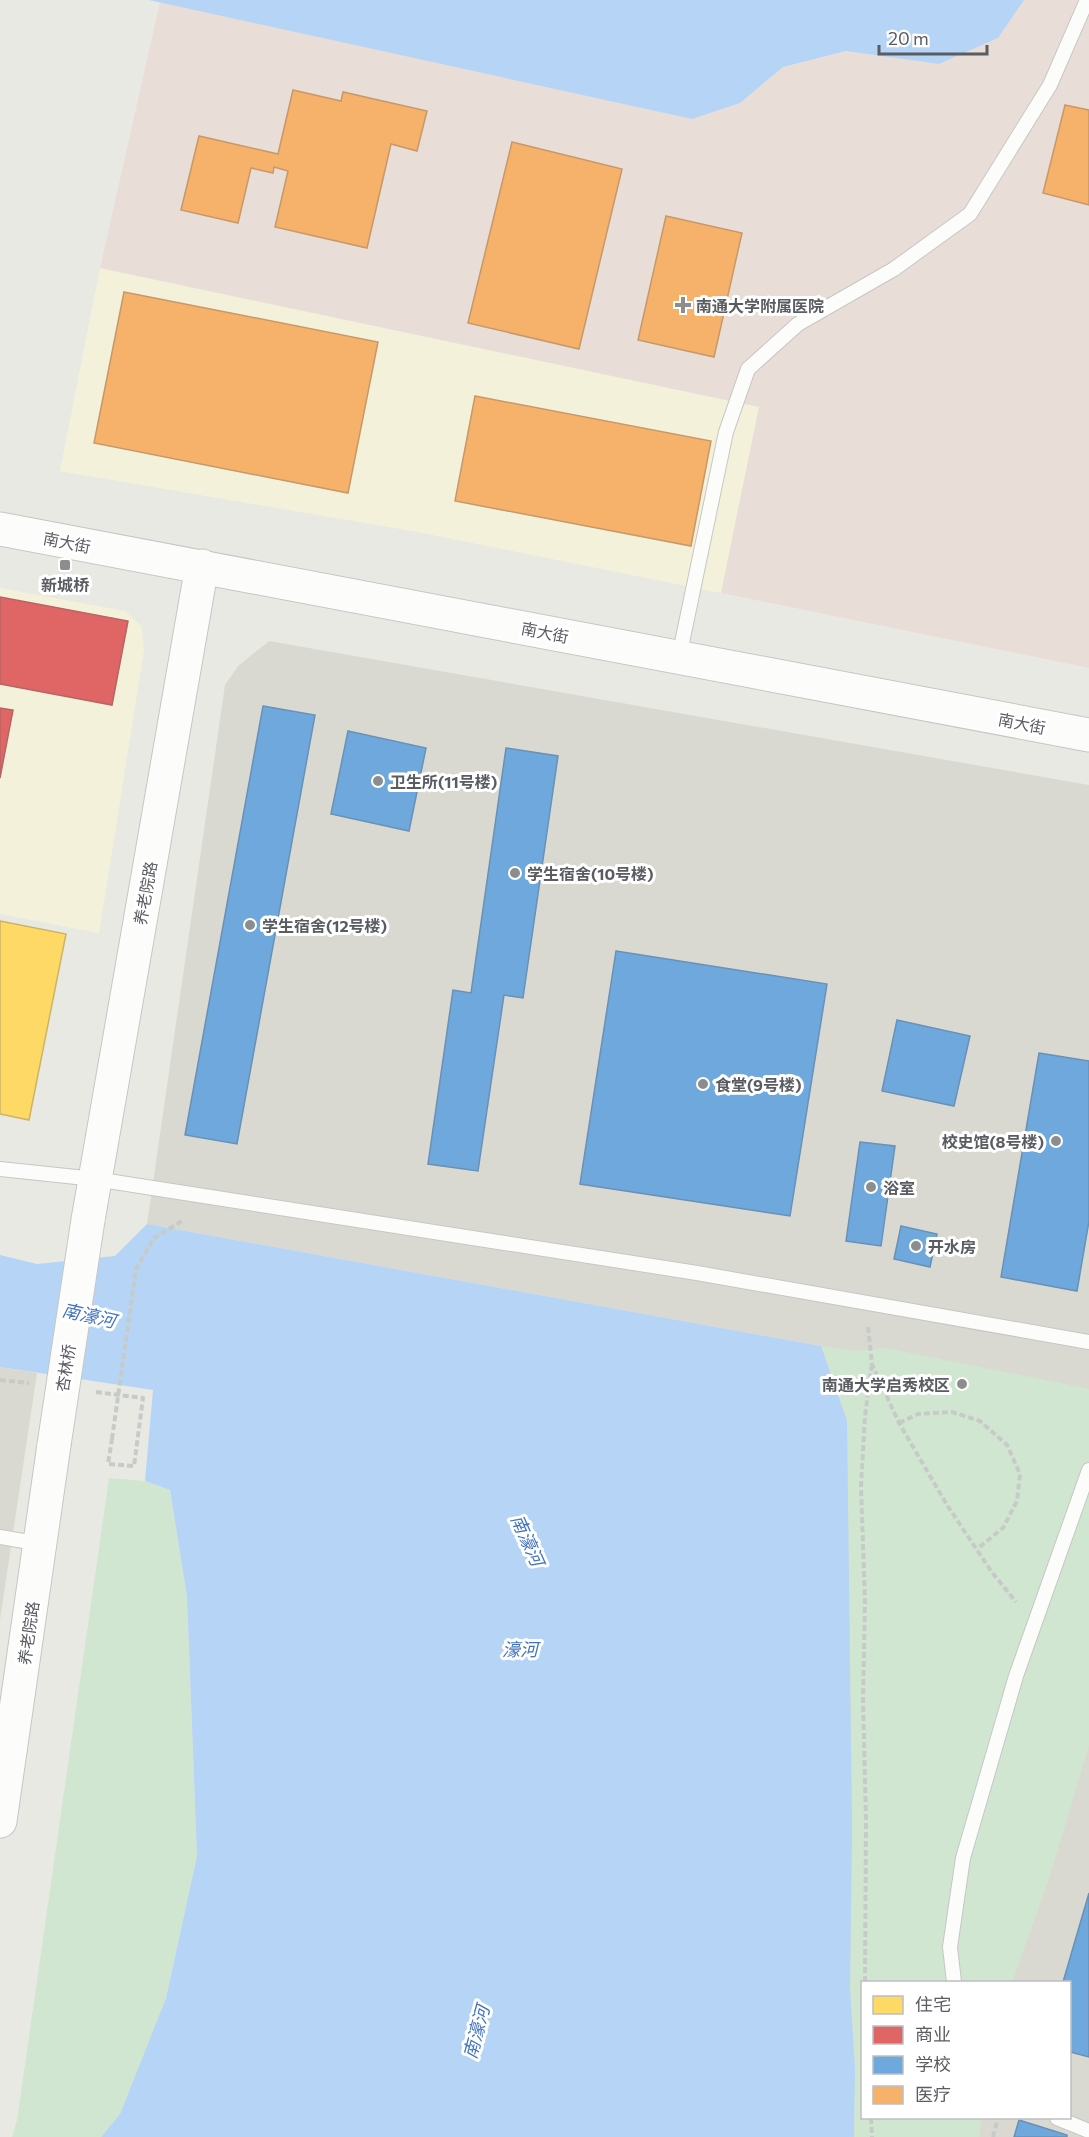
<svg xmlns="http://www.w3.org/2000/svg" width="1089" height="2137" font-family="Commissioner,'Noto Sans SC',sans-serif">
	<rect width="100%" height="100%" fill="#e9e9e3"/>
	<!-- commercial -->
	<path fill="#f4f1db" d="M 100,268 L 759,407 L 721,593 L 418,532 L 60,471 Z
		M 0,588 L 125,611 L 141,626 L 144,650 L 99,933 L 0,914 Z"/>
	<!-- education -->
	<path fill="#dad9d1" fill-rule="evenodd" d="M 269,641 L 1089,785 L 1089,2137 L 854,2137 L 856,2127 L 821,1346 L 147,1224 L 225,685 L 238,666 ZM 862,1982 L 1070,1982 L 1070,2118 L 862,2118 Z
		M 0,1367 L 37,1373 L 0,1620 Z"/>
	<!-- medical -->
	<path fill="#e9ddd7" d="M 1024,0 L 1089,0 L 1089,668 L 721,593 L 759,407 L 100,268 L 160,2 L 692,119 L 740,103 L 783,67 L 847,51 L 939,64 L 998,38 Z"/>
	<!-- green -->
	<path fill="#d1e6d0" d="M 821,1346 L 856,1351 L 885,1348 L 1089,1389 L 1089,1745 L 1049,1879 L 1012,1982 L 862,1982 L 862,2118 L 982,2118 L 979,2137 L 854,2137 L 855,2070 L 850,1988 L 852,1828 L 847,1421 Z
		M 109,1478 L 145,1481 L 170,1490 L 187,1597 L 197,1856 L 166,1998 L 120,2114 L 101,2137 L 12,2137 L 17,2120 Z"/>
	<!-- water -->
	<path fill="#b6d4f5" d="M 149,0 L 1024,0 L 998,38 L 939,64 L 846,51 L 783,67 L 740,103 L 692,119 Z
		M 147,1224 L 821,1346 L 847,1421 L 852,1828 L 850,1988 L 855,2070 L 854,2137 L 101,2137 L 120,2114 L 166,1998 L 197,1856 L 187,1597 L 170,1490 L 145,1481 L 153,1390 L 0,1367 L 0,1255 L 37,1264 L 115,1256 Z"/>
	<!-- homes -->
	<path fill="#ffd966" stroke="#cdb464" stroke-width="1.5" d="M 0,921 L 66,934 L 29,1120 L 0,1114 Z"/>
	<!-- shops -->
	<path fill="#e06666" stroke="#b86364" stroke-width="1.5" d="M 0,597 L 128,621 L 112,705 L 0,684 Z
		M 0,708 L 13,710 L 0,778 Z"/>
	<!-- schools -->
	<path fill="#6fa8dc" stroke="#6891b7" stroke-width="1.5" d="M 263,706 L 315,715 L 237,1144 L 185,1135 Z
		M 348,731 L 426,748 L 409,831 L 331,814 Z
		M 506,748 L 558,756 L 523,998 L 504,995 L 478,1171 L 428,1164 L 453,990 L 471,993 Z
		M 616,951 L 827,984 L 790,1216 L 580,1184 Z
		M 897,1020 L 970,1036 L 954,1106 L 882,1091 Z
		M 1039,1053 L 1089,1061 L 1089,1221 L 1077,1291 L 1001,1277 Z
		M 860,1142 L 895,1146 L 881,1246 L 846,1241 Z
		M 901,1226 L 937,1234 L 930,1267 L 894,1259 Z
		M 1089,1893 L 1089,2057 L 1070,2052 L 1070,1982 L 1063,1982 Z
		M 1019,2120 L 1067,2135 L 1067,2137 L 1014,2137 Z"/>
	<!-- health -->
	<path fill="#f6b26b" stroke="#c79868" stroke-width="1.5" d="M 293,90 L 341,101 L 343,92 L 427,111 L 417,151 L 391,144 L 367,248 L 275,227 L 288,171 L 274,167 L 273,173 L 251,168 L 238,223 L 181,210 L 199,136 L 278,154 Z
		M 1065,105 L 1089,110 L 1089,205 L 1043,193 Z
		M 512,142 L 622,169 L 579,349 L 468,323 Z
		M 666,216 L 742,233 L 714,357 L 638,340 Z
		M 124,292 L 378,342 L 348,493 L 94,443 Z
		M 475,396 L 711,441 L 691,546 L 455,501 Z"/>
	<g fill="none" stroke-linecap="round" stroke-linejoin="round">
		<!-- service casing -->
		<g stroke="#c6c7c5" stroke-width="16">
			<path id="service" d="M 679,657 L 726,432 L 748,369 L 798,324 L 894,269 L 970,214 L 1050,85 L 1087,0
				M 0,1169 L 95,1179 L 697,1273 L 1089,1342
				M 0,1537 L 41,1544
				M 954,1982 L 950,1947 L 963,1858 L 1016,1676 L 1089,1470
				M 1057,2118 L 1089,2131"/>
		</g>
		<!-- tertiary casing -->
		<g stroke="#c6c7c5" stroke-width="35">
			<path id="tertiary" d="M 88,1220 L 202,566
				M 0,1821 L 54,1445"/>
		</g>
		<!-- secondary casing -->
		<g stroke="#c6c6c5" stroke-width="35">
			<path id="secondary" d="M 0,529 L 1089,735"/>
		</g>
		<!-- path -->
		<path stroke="#c6cbc8" stroke-width="4" stroke-dasharray="6 3" stroke-linecap="butt" d="M 868,1327 L 872,1364 L 899,1423 L 947,1505 L 991,1571 L 1016,1602
			M 0,1380 L 29,1383
			M 96,1392 L 143,1398 L 134,1466 L 108,1464 L 112,1439
			M 899,1423 L 918,1414 L 952,1412 L 980,1421 L 1007,1445 L 1020,1474 L 1017,1501 L 1003,1528 L 977,1549
			M 865,1982 L 866,1820 L 863,1699 L 865,1602 L 861,1487 L 865,1416 L 872,1364
			M 871,2118 L 872,2137
			M 993,2137 L 998,2118"/>
		<!-- service -->
		<use href="#service" stroke="#fcfcfb" stroke-width="14"/>
		<!-- tertiary -->
		<use href="#tertiary" stroke="#fcfcfb" stroke-width="33"/>
		<!-- secondary -->
		<use href="#secondary" stroke="#fcfcfb" stroke-width="33"/>
		<!-- tertiary-bridge casing -->
		<g stroke="#c6c7c5" stroke-width="35" stroke-linecap="butt">
			<path id="tertiary-bridge" d="M 54,1445 L 88,1220"/>
		</g>
		<!-- path-bridge -->
		<path stroke="#c6cbc8" stroke-width="4" stroke-dasharray="6 3" stroke-linecap="butt" d="M 112,1439 L 136,1269 L 154,1238 L 182,1221"/>
		<!-- tertiary-bridge -->
		<use href="#tertiary-bridge" stroke="#fcfcfb" stroke-width="33"/>
	</g>
	<!-- markers -->
	<g fill="#8b8d8e" stroke="#fff" stroke-width="2">
		<path d="M680 296h6v6h6v6h-6v6h-6v-6h-6v-6h6z"/>
		<rect x="59" y="559" width="12" height="12" rx="3"/>
		<circle cx="378" cy="781" r="6"/>
		<circle cx="515" cy="873" r="6"/>
		<circle cx="250" cy="925" r="6"/>
		<circle cx="703" cy="1084" r="6"/>
		<circle cx="1056" cy="1141" r="6"/>
		<circle cx="871" cy="1187" r="6"/>
		<circle cx="916" cy="1246" r="6"/>
		<circle cx="962" cy="1384" r="6"/>
	</g>
	<g text-anchor="middle" dominant-baseline="central" stroke-width="6" stroke-linejoin="round" paint-order="stroke">
		<!-- poi labels -->
		<g font-size="16" font-weight="bold" fill="#595c61" stroke="#fff" text-anchor="start">
			<text x="696" y="305">南通大学附属医院</text>
			<text x="65" y="584" text-anchor="middle">新城桥</text>
			<text x="390" y="781">卫生所(11号楼)</text>
			<text x="527" y="873">学生宿舍(10号楼)</text>
			<text x="262" y="925">学生宿舍(12号楼)</text>
			<text x="715" y="1084">食堂(9号楼)</text>
			<text x="1044" y="1141" text-anchor="end">校史馆(8号楼)</text>
			<text x="883" y="1187">浴室</text>
			<text x="928" y="1246">开水房</text>
			<text x="950" y="1384" text-anchor="end">南通大学启秀校区</text>
		</g>
		<!-- street labels -->
		<g font-size="16" fill="#595c61" stroke="#fff">
			<text transform="translate(67 542) rotate(11)">南大街</text>
			<text transform="translate(545 632) rotate(11)">南大街</text>
			<text transform="translate(1022 723) rotate(11)">南大街</text>
			<text transform="translate(145 893) rotate(-80)">养老院路</text>
			<text transform="translate(65 1368) rotate(-81)">杏林桥</text>
			<text transform="translate(28 1633) rotate(-82)">养老院路</text>
		</g>
		<!-- water labels -->
		<g font-size="18" font-style="italic" fill="#4374bf" stroke="#fff">
			<text transform="translate(89 1315) rotate(13)">南濠河</text>
			<text transform="translate(528 1540) rotate(66)">南濠河</text>
			<text x="520" y="1649">濠河</text>
			<text transform="translate(476 2032) rotate(-75)">南濠河</text>
		</g>
	</g>
	<!-- legend -->
	<rect x="861" y="1981" width="210" height="138" fill="#ffffff" stroke="#bdbec0" stroke-width="1.5"/>
	<rect x="873" y="1996" width="30" height="18" fill="#ffd966" stroke="#bdbec0" stroke-width="1.5"/>
	<text x="915" y="2011" font-size="18" fill="#595c61">住宅</text>
	<rect x="873" y="2026" width="30" height="18" fill="#e06666" stroke="#bdbec0" stroke-width="1.5"/>
	<text x="915" y="2041" font-size="18" fill="#595c61">商业</text>
	<rect x="873" y="2056" width="30" height="18" fill="#6fa8dc" stroke="#bdbec0" stroke-width="1.5"/>
	<text x="915" y="2071" font-size="18" fill="#595c61">学校</text>
	<rect x="873" y="2086" width="30" height="18" fill="#f6b26b" stroke="#bdbec0" stroke-width="1.5"/>
	<text x="915" y="2101" font-size="18" fill="#595c61">医疗</text>
	<!-- scale -->
	<path d="M879 45v9h108v-9" fill="none" stroke="#595c61" stroke-width="3"/>
	<text x="888" y="45" font-size="18" fill="#595c61" stroke="#ffffff" stroke-width="4.5" paint-order="stroke">20 m</text>
</svg>
